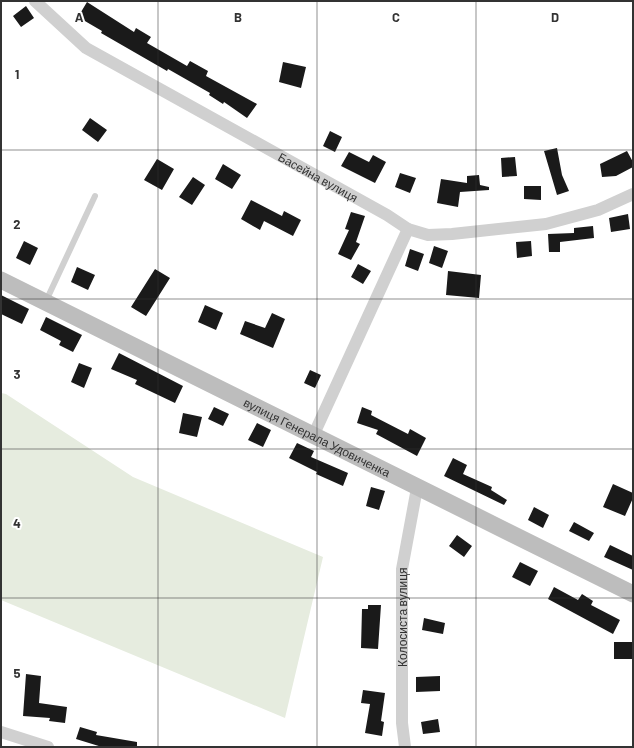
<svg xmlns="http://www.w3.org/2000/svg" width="634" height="748" font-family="Barlow,sans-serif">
	<rect width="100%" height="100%" fill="#fff"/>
	<!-- green -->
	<path fill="#e6ecdf" d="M 1,393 L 6,394 L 133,477 L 323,557 L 285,718 L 1,600 Z"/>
	<!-- building -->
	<path fill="#1a1a1a" d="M 87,2 L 134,32 L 136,28 L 151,37 L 147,43 L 187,66 L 190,61 L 208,71 L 206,76 L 257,104 L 247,118 L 224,102 L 223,104 L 209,95 L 210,93 L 168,69 L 167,71 L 101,33 L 102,31 L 78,17 Z
		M 26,6 L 34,18 L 21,27 L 13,16 Z
		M 283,62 L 306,67 L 301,88 L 279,82 Z
		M 90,118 L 107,130 L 98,142 L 82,130 Z
		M 330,131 L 342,137 L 335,152 L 323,146 Z
		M 557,148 L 562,175 L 569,191 L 557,195 L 544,151 Z
		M 627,151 L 633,162 L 633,167 L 616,176 L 602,177 L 600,164 Z
		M 349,152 L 369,162 L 373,155 L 386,162 L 375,183 L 341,166 Z
		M 515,157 L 517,176 L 502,177 L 501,158 Z
		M 157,159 L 174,169 L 162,190 L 144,180 Z
		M 223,164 L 241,175 L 232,189 L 215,179 Z
		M 400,173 L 416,178 L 410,193 L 395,187 Z
		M 479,175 L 480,185 L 489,187 L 489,190 L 460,192 L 458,207 L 437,203 L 441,179 L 467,183 L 467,176 Z
		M 193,177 L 205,185 L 192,205 L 179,197 Z
		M 524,186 L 541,186 L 541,200 L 524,199 Z
		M 251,200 L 282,216 L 284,211 L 301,220 L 293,236 L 264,221 L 260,230 L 241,219 Z
		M 351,212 L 365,216 L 356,242 L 360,244 L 351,260 L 338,254 L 349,230 L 345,229 Z
		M 628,214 L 630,229 L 611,232 L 609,218 Z
		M 593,226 L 594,238 L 560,242 L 560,252 L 549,252 L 548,234 L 574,233 L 574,228 Z
		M 24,241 L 38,248 L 30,265 L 16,258 Z
		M 531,241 L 532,256 L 517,258 L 516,242 Z
		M 434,246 L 448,251 L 442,268 L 429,263 Z
		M 410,249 L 424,254 L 418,271 L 405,266 Z
		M 358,264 L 371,271 L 363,284 L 351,277 Z
		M 77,267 L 95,275 L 88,290 L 71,282 Z
		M 155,269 L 170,278 L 146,316 L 131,307 Z
		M 448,271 L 481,275 L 479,298 L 446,295 Z
		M 1,295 L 29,309 L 22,324 L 1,314 Z
		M 205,305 L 223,313 L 216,330 L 198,322 Z
		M 272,313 L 285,319 L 273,348 L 240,334 L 245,321 L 265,328 Z
		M 46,317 L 82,335 L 73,352 L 59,345 L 61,341 L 40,330 Z
		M 119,353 L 183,386 L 175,403 L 135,384 L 137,380 L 111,369 Z
		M 79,363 L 92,368 L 84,388 L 71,382 Z
		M 310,370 L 321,375 L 315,388 L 304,383 Z
		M 214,407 L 229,414 L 223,426 L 208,419 Z
		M 362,407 L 372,411 L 371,415 L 408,434 L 410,429 L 426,438 L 417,456 L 376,434 L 378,430 L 357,423 Z
		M 183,413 L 202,417 L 197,437 L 179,433 Z
		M 257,423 L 271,430 L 263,447 L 248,440 Z
		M 297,443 L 314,451 L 311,457 L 348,473 L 343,486 L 316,474 L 317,472 L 289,458 Z
		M 453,458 L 467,465 L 463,474 L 492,487 L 491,490 L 507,500 L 504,505 L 444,476 Z
		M 613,484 L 633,493 L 633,498 L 625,516 L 603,507 Z
		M 371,487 L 385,491 L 379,510 L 366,506 Z
		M 534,507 L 549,515 L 543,528 L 528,520 Z
		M 574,522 L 594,533 L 589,541 L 569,531 Z
		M 457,535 L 472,546 L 464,557 L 449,546 Z
		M 610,545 L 633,556 L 633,570 L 604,557 Z
		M 520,562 L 538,571 L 530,586 L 512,577 Z
		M 554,587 L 578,600 L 582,594 L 593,601 L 591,605 L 620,620 L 613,634 L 548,599 Z
		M 368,605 L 381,605 L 378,649 L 361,648 L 362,609 L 368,609 Z
		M 424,618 L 445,623 L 443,634 L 422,630 Z
		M 614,642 L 633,642 L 633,659 L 614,659 Z
		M 26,674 L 41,676 L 39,703 L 67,707 L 65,723 L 49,721 L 50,718 L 23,716 Z
		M 440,676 L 440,691 L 416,692 L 416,677 Z
		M 363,690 L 385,693 L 381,721 L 384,722 L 382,736 L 365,733 L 370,704 L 361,703 Z
		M 438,719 L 440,732 L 423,734 L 421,722 Z
		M 80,727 L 97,732 L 96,735 L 137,742 L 137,747 L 102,747 L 76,739 Z"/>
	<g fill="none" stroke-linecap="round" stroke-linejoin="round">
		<!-- service -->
		<path stroke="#d0d0d0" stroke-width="6" d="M 46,301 L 95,196"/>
		<!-- minor -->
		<g stroke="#d0d0d0" stroke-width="12">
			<path id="s1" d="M 35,1 L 86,48 L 387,215 L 408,229 L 428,235 L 452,234 L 546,224 L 598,210 L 633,194"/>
			<path d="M 314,434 L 408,229"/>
			<path d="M 1,732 L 48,747"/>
			<path id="s2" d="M 405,747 L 402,723 L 402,569 L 417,488"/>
		</g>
		<!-- secondary -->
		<path stroke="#bdbdbd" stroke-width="17" id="s3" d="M 1,280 L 633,594"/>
	</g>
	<!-- grid -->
	<path fill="none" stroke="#333" stroke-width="1" stroke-opacity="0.55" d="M 158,1 L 158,747M 317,1 L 317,747M 476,1 L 476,747M 1,150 L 633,150M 1,299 L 633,299M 1,449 L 633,449M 1,598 L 633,598"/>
	<g text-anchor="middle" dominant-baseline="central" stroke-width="4" stroke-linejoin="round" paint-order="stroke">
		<!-- street labels -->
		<g font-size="12" fill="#333" stroke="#fff">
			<text stroke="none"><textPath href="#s1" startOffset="335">Басейна вулиця</textPath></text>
			<text stroke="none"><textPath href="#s3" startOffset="353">вулиця Генерала Удовиченка</textPath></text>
			<text stroke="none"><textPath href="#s2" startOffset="130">Колосиста вулиця</textPath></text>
		</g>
	</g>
	<g font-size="13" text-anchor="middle" font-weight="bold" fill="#333" stroke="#fff" stroke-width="4" stroke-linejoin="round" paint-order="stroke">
		<text x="79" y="22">A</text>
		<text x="238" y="22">B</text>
		<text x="396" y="22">C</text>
		<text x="555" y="22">D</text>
		<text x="17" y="79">1</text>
		<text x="17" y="229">2</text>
		<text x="17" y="379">3</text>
		<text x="17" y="528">4</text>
		<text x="17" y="678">5</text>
	</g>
	<!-- border -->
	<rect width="634" height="748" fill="none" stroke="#333333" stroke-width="4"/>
</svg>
